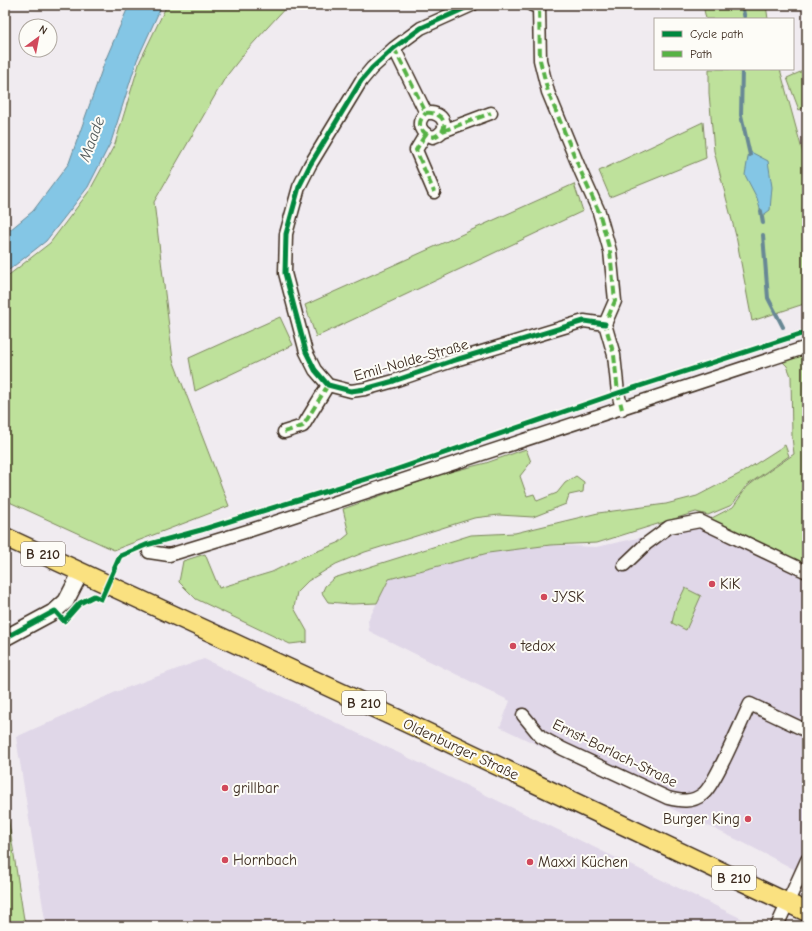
<svg xmlns="http://www.w3.org/2000/svg" width="812" height="931" font-family="'Comic Neue',sans-serif">
	<rect width="100%" height="100%" fill="#f0ebf0"/>
	<filter id="ink" filterUnits="userSpaceOnUse"><feTurbulence type="fractalNoise" baseFrequency=".025" numOctaves="2"/><feDisplacementMap in="SourceGraphic" scale="8" xChannelSelector="R" yChannelSelector="G"/><feConvolveMatrix kernelMatrix="1 2 1 2 8 2 1 2 1" color-interpolation-filters="sRGB"/></filter>
	<g filter="url(#ink)">
		<!-- built -->
		<path fill="#e0d7e8" d="M 699,525 L 807,577 L 807,876 L 746,844 L 500,727 L 510,701 L 369,631 L 368,621 L 389,579 L 488,553 L 550,545 L 596,547 Z
			M 204,659 L 753,924 L 758,926 L 46,926 L 16,737 L 118,691 Z"/>
		<!-- green -->
		<path fill="#bee19b" stroke="#7c865c" d="M 167,5 L 288,5 L 246,51 L 225,78 L 154,202 L 173,360 L 229,506 L 114,550 L 5,500 L 5,278 L 50,243 L 90,190 L 115,144 L 140,61 Z
			M 703,5 L 766,5 L 768,19 L 706,19 Z
			M 709,69 L 780,69 L 807,168 L 807,303 L 752,321 L 736,236 L 714,151 L 709,93 Z
			M 807,69 L 807,106 L 799,110 L 787,78 Z
			M 703,122 L 706,158 L 610,197 L 599,171 Z
			M 574,184 L 583,211 L 316,337 L 305,305 Z
			M 280,317 L 293,345 L 195,391 L 189,358 Z
			M 807,347 L 807,410 L 805,411 L 807,415 L 807,566 L 710,519 L 733,507 L 747,487 L 756,480 L 794,454 L 792,437 L 791,376 L 787,366 L 778,357 Z
			M 785,445 L 789,456 L 746,486 L 732,505 L 708,515 L 696,512 L 597,543 L 550,545 L 488,553 L 389,579 L 377,603 L 352,604 L 328,602 L 322,593 L 325,586 L 334,578 L 471,535 L 515,533 L 598,513 L 666,504 L 697,496 L 743,472 Z
			M 526,449 L 531,462 L 520,476 L 527,496 L 534,494 L 537,501 L 557,493 L 565,483 L 576,476 L 584,482 L 583,492 L 569,495 L 566,504 L 533,517 L 499,515 L 474,518 L 365,552 L 336,564 L 308,581 L 297,592 L 294,608 L 307,631 L 307,642 L 290,644 L 196,599 L 179,582 L 183,561 L 205,554 L 219,588 L 272,572 L 300,558 L 338,543 L 349,534 L 343,509 L 442,474 L 486,463 Z
			M 685,588 L 701,596 L 686,630 L 672,623 L 675,609 Z
			M 5,797 L 25,926 L 5,926 Z"/>
		<!-- water -->
		<path fill="#84c6e5" stroke="#678895" d="M 129,5 L 162,5 L 137,60 L 111,142 L 88,187 L 46,241 L 5,273 L 5,234 L 33,211 L 69,163 L 105,61 Z
			M 749,151 L 768,161 L 772,187 L 770,210 L 762,216 L 757,198 L 745,175 Z"/>
		<g fill="none" stroke-linecap="round" stroke-linejoin="round">
			<!-- stream -->
			<path stroke="#678895" stroke-width="4" d="M 742,5 L 745,19
				M 742,69 L 741,115 L 750,155
				M 761,211 L 763,223
				M 763,235 L 768,298 L 783,327"/>
			<!-- minor casing -->
			<g stroke="#3b2a1e" stroke-width="15">
				<path id="minor" d="M 472,5 L 421,28 L 394,48 L 372,68 L 361,81 L 310,165 L 299,187 L 286,234 L 285,273 L 306,352 L 315,370 L 328,385 L 351,391 L 365,389 L 394,381 L 452,361 L 584,321 L 605,324
					M 532,5 L 539,7 L 540,60 L 548,92 L 581,172 L 599,212 L 610,251 L 615,301 L 605,324 L 614,355 L 618,393 L 622,409
					M 394,48 L 426,113 C 445,111 452,131 433,137 C 420,133 415,123 426,113
					M 443,131 L 491,113
					M 425,135 L 416,150 L 434,192
					M 284,432 L 303,426 L 328,385
					M 149,552 L 169,555 L 251,530 L 807,347
					M 624,565 L 646,544 L 669,527 L 700,521 L 807,572
					M 523,715 L 541,737 L 563,749 L 668,798 C 680,801 692,803 703,794 C 715,785 741,722 750,704 L 807,731
					M 777,926 L 807,860"/>
			</g>
			<!-- tertiary casing -->
			<g stroke="#3b2a1e" stroke-width="18">
				<path id="tertiary" d="M 5,638 L 55,611 L 66,601 L 81,572"/>
			</g>
			<!-- primary casing -->
			<g stroke="#3b2a1e" stroke-width="21">
				<path id="primary" d="M 5,537 L 424,731 L 807,912"/>
			</g>
			<!-- minor -->
			<use href="#minor" stroke="#fdfcf7" stroke-width="12"/>
			<!-- tertiary -->
			<use href="#tertiary" stroke="#fdfcf7" stroke-width="15"/>
			<!-- primary -->
			<use href="#primary" stroke="#fae180" stroke-width="18"/>
			<!-- quiet -->
			<path stroke="#57b245" stroke-width="4" stroke-dasharray="8 4" stroke-linecap="butt" d="M 532,5 L 539,7 L 540,60 L 548,92 L 581,172 L 599,212 L 610,251 L 615,301 L 605,324 L 614,355 L 618,393 L 622,409
				M 394,48 L 426,113 C 445,111 452,131 433,137 C 420,133 415,123 426,113
				M 443,131 L 491,113
				M 425,135 L 416,150 L 434,192
				M 284,432 L 303,426 L 328,385"/>
			<!-- cycleway casing -->
			<g stroke="#fdfcf7" stroke-width="8">
				<path id="cycleway" d="M 472,5 L 421,28 L 394,48 L 372,68 L 361,81 L 310,165 L 299,187 L 286,234 L 285,273 L 306,352 L 315,370 L 328,385 L 351,391 L 365,389 L 394,381 L 452,361 L 584,321 L 605,324
					M 5,638 L 55,611 L 64,621 L 80,603 L 94,596 L 101,599 L 120,556 L 146,545 L 201,530 L 392,471 L 618,393 L 807,332"/>
			</g>
			<!-- cycleway -->
			<use href="#cycleway" stroke="#00873e" stroke-width="5"/>
		</g>
	</g>
	<!-- markers -->
	<g fill="#d1495b" stroke="#fdfcf7" stroke-width="1.5">
		<circle cx="712" cy="584" r="4"/>
		<circle cx="544" cy="597" r="4"/>
		<circle cx="513" cy="646" r="4"/>
		<circle cx="225" cy="788" r="4"/>
		<circle cx="748" cy="819" r="4"/>
		<circle cx="225" cy="860" r="4"/>
		<circle cx="530" cy="862" r="4"/>
	</g>
	<g text-anchor="middle" dominant-baseline="central" stroke-width="4" stroke-linejoin="round" paint-order="stroke">
		<!-- shield labels -->
		<g fill="#fdfcf7" stroke="#75695f" stroke-width="1">
			<rect x="21" y="542" width="44" height="24" rx="3"/>
			<rect x="342" y="691" width="44" height="24" rx="3"/>
			<rect x="712" y="866" width="44" height="24" rx="3"/>
		</g>
		<g font-size="14" font-weight="bold" fill="#3b2a1e">
			<text x="43" y="554">B 210</text>
			<text x="364" y="703">B 210</text>
			<text x="734" y="878">B 210</text>
		</g>
		<!-- street labels -->
		<g font-size="15" fill="#3b2a1e" stroke="#fdfcf7">
			<text transform="translate(411 360) rotate(-16)">Emil-Nolde-Straße</text>
			<text transform="translate(461 749) rotate(25)">Oldenburger Straße</text>
			<text transform="translate(615 753) rotate(26)">Ernst-Barlach-Straße</text>
		</g>
		<!-- poi labels -->
		<g font-size="15" fill="#3b2a1e" stroke="#fdfcf7" text-anchor="start">
			<text x="720" y="584">KiK</text>
			<text x="552" y="597">JYSK</text>
			<text x="521" y="646">tedox</text>
			<text x="233" y="788">grillbar</text>
			<text x="740" y="819" text-anchor="end">Burger King</text>
			<text x="233" y="860">Hornbach</text>
			<text x="538" y="862">Maxxi Küchen</text>
		</g>
		<!-- water labels -->
		<g font-size="16" font-style="italic" fill="#51595a" stroke="#fdfcf7">
			<text transform="translate(92 139) rotate(-70)">Maade</text>
		</g>
	</g>
	<!-- margin -->
	<rect width="812" height="931" fill="none" stroke="#fdfcf7" stroke-width="20"/>
	<rect x="10" y="10" width="792" height="911" fill="none" stroke="#3b2a1e" stroke-width="1.5" filter="url(#ink)"/>
	<!-- legend -->
	<rect x="654" y="18" width="140" height="52" fill="#fdfcf7" stroke="#afa8a0"/>
	<rect x="662" y="31" width="20" height="6" fill="#00873e" stroke="#afa8a0"/>
	<text x="690" y="38" font-size="12" fill="#3b2a1e">Cycle path</text>
	<rect x="662" y="51" width="20" height="6" fill="#57b245" stroke="#afa8a0"/>
	<text x="690" y="58" font-size="12" fill="#3b2a1e">Path</text>
	<!-- north arrow -->
	<g transform="translate(38 38) rotate(32)"><circle r="19" fill="#fdfcf7" stroke="#afa8a0"/>
	<path d="M0-3L7 15L0 10L-7 15Z" fill="#d1495b"/>
	<text y="-6" font-size="11" font-weight="bold" text-anchor="middle" fill="#3b2a1e">N</text>
	</g>
</svg>
